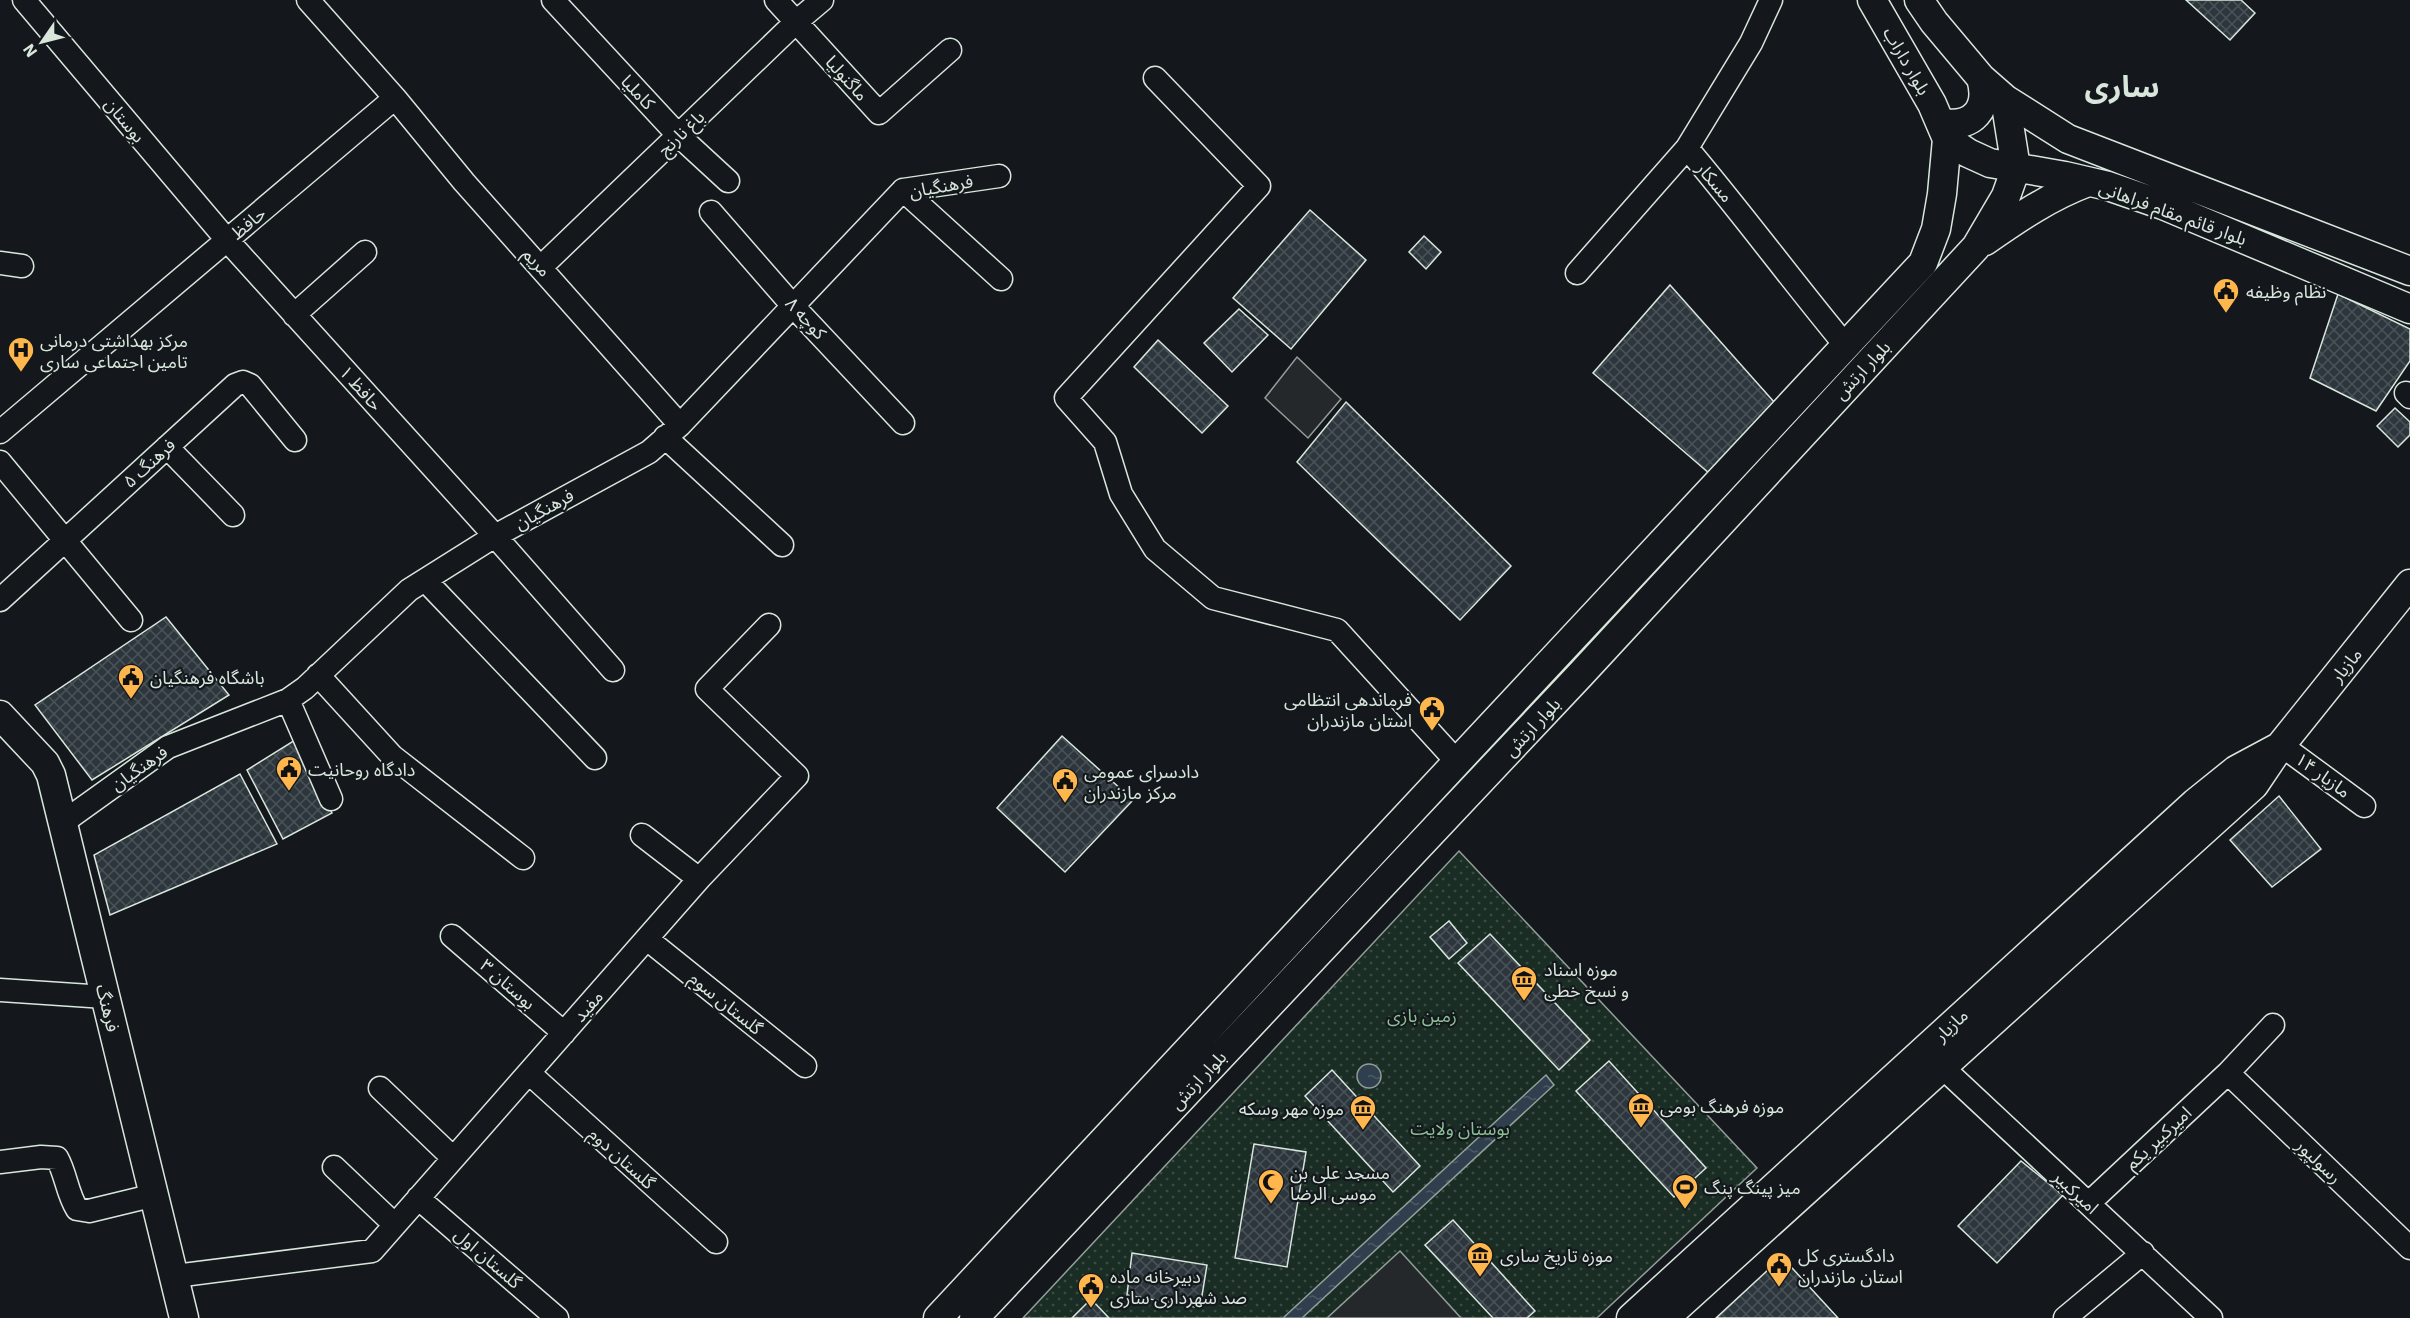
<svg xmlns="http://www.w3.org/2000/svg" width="2410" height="1318" font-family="'IBM Plex Sans','Noto Sans Arabic',sans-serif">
	<defs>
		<pattern id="grass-dots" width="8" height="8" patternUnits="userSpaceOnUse" patternTransform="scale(1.5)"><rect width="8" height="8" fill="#1a2d24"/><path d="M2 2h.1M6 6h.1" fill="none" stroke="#3b4b43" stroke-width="1.8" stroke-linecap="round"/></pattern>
		<pattern id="water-ripples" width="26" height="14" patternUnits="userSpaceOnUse" patternTransform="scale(1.5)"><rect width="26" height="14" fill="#2f3f4d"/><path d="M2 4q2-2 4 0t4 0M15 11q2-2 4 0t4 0" fill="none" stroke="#4c5b66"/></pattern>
		<pattern id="building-cross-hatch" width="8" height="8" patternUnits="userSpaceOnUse" patternTransform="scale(1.5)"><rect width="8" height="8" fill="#2c363c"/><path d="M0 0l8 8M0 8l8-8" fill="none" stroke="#4a5358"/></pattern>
	</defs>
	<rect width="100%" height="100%" fill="#14181c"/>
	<!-- grass -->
	<path fill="url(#grass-dots)" stroke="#939e99" stroke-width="1.5" d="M 1459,851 L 1757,1168 L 1597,1318 L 1023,1318 Z"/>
	<!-- parking -->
	<path fill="#24282b" stroke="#939e99" stroke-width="1.5" d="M 1297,357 L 1341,399 L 1308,438 L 1265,398 Z
		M 1400,1251 L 1461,1318 L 1327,1318 Z"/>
	<!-- water -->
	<path fill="url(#water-ripples)" stroke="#939e99" stroke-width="1.5" d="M1357 1076a12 12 0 1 1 24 0a12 12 0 1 1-24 0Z
		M 1546,1075 L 1554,1085 L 1302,1318 L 1283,1318 Z"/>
	<!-- building -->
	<path fill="url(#building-cross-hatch)" stroke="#d8e6dc" stroke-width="1.5" d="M 2186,0 L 2241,0 L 2255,13 L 2230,40 Z
		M 1310,210 L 1366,260 L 1291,349 L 1233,298 Z
		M 1424,236 L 1441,252 L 1426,269 L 1409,252 Z
		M 1670,285 L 1775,403 L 1710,474 L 1593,373 Z
		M 2338,294 L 2410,329 L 2410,361 L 2376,411 L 2310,378 Z
		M 1239,309 L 1268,335 L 1232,372 L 1204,343 Z
		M 1158,340 L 1228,406 L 1202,433 L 1134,367 Z
		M 1346,402 L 1511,566 L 1460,620 L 1297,462 Z
		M 2395,408 L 2410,422 L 2410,435 L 2398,447 L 2377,426 Z
		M 166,617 L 229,695 L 92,780 L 35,705 Z
		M 1062,736 L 1133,800 L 1065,872 L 997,808 Z
		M 295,740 L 332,813 L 283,839 L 247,770 Z
		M 240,774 L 277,844 L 110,915 L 94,855 Z
		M 2279,796 L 2321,849 L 2272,887 L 2230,840 Z
		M 1449,921 L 1467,943 L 1449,959 L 1430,937 Z
		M 1490,934 L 1590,1040 L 1559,1070 L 1458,963 Z
		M 1609,1061 L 1706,1168 L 1674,1197 L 1576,1091 Z
		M 1332,1070 L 1420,1166 L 1393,1192 L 1305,1096 Z
		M 1254,1144 L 1306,1152 L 1287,1267 L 1235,1258 Z
		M 2021,1161 L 2063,1195 L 1997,1263 L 1958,1226 Z
		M 1453,1220 L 1535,1311 L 1527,1318 L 1493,1318 L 1425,1245 Z
		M 1132,1253 L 1207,1265 L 1200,1308 L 1127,1295 Z
		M 1782,1257 L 1838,1318 L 1716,1318 Z
		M 1091,1299 L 1109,1318 L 1072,1318 Z"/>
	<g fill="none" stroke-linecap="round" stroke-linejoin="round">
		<!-- minor casing -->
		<g stroke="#d8e6dc" stroke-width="25">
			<path id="minor" d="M 24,0 L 227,240 L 495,536 L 613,670
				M 553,0 L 678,135 L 728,181
				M 776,0 L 879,113 L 950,50
				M 1155,78 L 1259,186 L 1066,398 L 1105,442 L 1121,494 L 1155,549 L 1213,598 L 1337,630 L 1458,763
				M 395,98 L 464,182 L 680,425
				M 1687,148 L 1751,43 L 1771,0
				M 903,190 L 1001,279
				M 711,212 L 793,306 L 903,423
				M 0,263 L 22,266
				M 541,267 L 796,22 L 822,0
				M 1577,273 L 1687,148 C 1742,213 1792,281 1846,346
				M 294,315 L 365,252
				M 2406,393 L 2410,397
				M 0,432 L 395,98 L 308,0
				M 665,437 L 782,545
				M 167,447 L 233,515
				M 0,462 L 131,620
				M 425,580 L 595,758
				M 0,600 L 235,385 L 243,382 L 250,385 L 295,440
				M 318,675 L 392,756 L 523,858
				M 288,700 L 331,799
				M 2281,745 L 2364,806
				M 62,823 L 168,747 L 288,700 L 305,688 L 409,590 L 495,536 L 649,452 L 680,425 L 903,190 L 999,176
				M 642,835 L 699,879
				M 452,936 L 564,1033
				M 647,939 L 805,1066
				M 0,990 L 105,997
				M 1941,1066 L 2211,1318
				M 529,1073 L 716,1242
				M 2228,1073 L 2410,1248
				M 380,1088 L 453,1158
				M 0,1162 L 41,1157 L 57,1158 C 66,1174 67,1193 77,1209 L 89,1211 L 155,1195
				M 334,1167 L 395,1225
				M 418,1198 L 557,1318
				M 2089,1203 L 2228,1073 L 2273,1025
				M 175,1276 L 372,1251 L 699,879 L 797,776 L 707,689 L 769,625
				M 2065,1318 L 2143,1253"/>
		</g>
		<!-- major casing -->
		<g stroke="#d8e6dc" stroke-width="31">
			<path id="major" d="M 1872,0 L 1932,104 L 1947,139 L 1968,153 L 1990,163 L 2065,176 L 2108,186 L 2163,205 L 2410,309
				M 1919,0 L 1934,22 L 1981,78 L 2005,99 L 2068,139 L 2410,271
				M 1942,123 C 1973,128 1990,109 1981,78
				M 1985,241 C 2018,218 2050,196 2088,182
				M 0,715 L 45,763 L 51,775 L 184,1318
				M 938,1318 L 1923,263 L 1936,229 L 1942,194 L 1947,139
				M 974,1318 L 1580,675 L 1976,247 L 2006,196 L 2016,168 L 2005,99
				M 1631,1318 L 2195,803 L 2236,770 L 2277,748
				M 1665,1318 L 2254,785 L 2281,745 L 2410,584"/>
		</g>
		<!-- minor -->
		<use href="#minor" stroke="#14181c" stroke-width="22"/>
		<!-- major -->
		<use href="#major" stroke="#14181c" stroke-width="28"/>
	</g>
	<!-- icons -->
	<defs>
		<g id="civic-pin" transform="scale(1.35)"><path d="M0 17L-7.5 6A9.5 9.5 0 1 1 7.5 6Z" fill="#ffb74d" stroke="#14181c"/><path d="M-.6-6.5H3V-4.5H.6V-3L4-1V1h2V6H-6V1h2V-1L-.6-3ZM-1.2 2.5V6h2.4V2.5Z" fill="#111"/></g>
		<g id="hospital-pin" transform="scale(1.35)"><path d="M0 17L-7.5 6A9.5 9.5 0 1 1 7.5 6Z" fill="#ffb74d" stroke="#14181c"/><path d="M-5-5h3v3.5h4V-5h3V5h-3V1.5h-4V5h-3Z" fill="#111"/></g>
		<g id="museum-pin" transform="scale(1.35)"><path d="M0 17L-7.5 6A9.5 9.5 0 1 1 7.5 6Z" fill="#ffb74d" stroke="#14181c"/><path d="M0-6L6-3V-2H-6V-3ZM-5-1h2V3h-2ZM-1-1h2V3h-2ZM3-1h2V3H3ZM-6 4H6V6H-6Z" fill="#111"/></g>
		<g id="mosque-pin" transform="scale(1.35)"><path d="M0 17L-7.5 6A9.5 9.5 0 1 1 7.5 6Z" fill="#ffb74d" stroke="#14181c"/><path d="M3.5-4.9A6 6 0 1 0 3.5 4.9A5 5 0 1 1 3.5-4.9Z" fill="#111"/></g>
		<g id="stadium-pin" transform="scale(1.35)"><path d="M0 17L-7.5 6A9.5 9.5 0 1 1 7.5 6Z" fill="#ffb74d" stroke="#14181c"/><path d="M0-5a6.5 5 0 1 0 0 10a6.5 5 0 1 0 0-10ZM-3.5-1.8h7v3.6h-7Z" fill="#111"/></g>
	</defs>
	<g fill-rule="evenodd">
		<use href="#civic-pin" x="2226" y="291"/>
		<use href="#hospital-pin" x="21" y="350"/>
		<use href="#civic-pin" x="131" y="677"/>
		<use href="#civic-pin" x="1432" y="709"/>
		<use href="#civic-pin" x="289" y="769"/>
		<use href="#civic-pin" x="1065" y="781"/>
		<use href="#museum-pin" x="1524" y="979"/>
		<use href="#museum-pin" x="1641" y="1106"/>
		<use href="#museum-pin" x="1363" y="1108"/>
		<use href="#mosque-pin" x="1271" y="1182"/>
		<use href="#stadium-pin" x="1685" y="1187"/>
		<use href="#museum-pin" x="1480" y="1255"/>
		<use href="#civic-pin" x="1779" y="1265"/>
		<use href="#civic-pin" x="1091" y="1286"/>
	</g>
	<g text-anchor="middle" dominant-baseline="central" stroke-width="4.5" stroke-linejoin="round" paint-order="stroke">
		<!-- street labels -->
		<g font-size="18" fill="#d8e6dc" stroke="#14181c">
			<text transform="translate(1907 61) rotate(60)">بلوار داراب</text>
			<text transform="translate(847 78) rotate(48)">ماگنولیا</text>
			<text transform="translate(638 92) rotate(47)">کاملیا</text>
			<text transform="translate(125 120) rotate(50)">بوستان</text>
			<text transform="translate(681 133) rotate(-44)">باغ نارنج</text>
			<text transform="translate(1715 182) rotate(50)">مسکار</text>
			<text transform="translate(941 186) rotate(-10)">فرهنگیان</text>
			<text transform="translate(2173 213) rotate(20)">بلوار قائم مقام فراهانی</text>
			<text transform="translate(248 223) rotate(-40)">حافظ</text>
			<text transform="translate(537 262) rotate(48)">مریم</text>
			<text transform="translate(806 318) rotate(47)">کوچه ۸</text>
			<text transform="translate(1862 370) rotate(-47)">بلوار ارتش</text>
			<text transform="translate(361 388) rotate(48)">حافظ ۱</text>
			<text transform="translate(149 463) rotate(-42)">فرهنگ ۵</text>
			<text transform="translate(544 509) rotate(-29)">فرهنگیان</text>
			<text transform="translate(2346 665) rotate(-51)">مازیار</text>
			<text transform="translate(1532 727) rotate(-47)">بلوار ارتش</text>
			<text transform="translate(139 768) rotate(-35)">فرهنگیان</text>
			<text transform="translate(2323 775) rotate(36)">مازیار ۱۴</text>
			<text transform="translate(508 984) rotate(41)">بوستان ۳</text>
			<text transform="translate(726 1003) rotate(39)">گلستان سوم</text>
			<text transform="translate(588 1006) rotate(-49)">مفید</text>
			<text transform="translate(108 1008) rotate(76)">فرهنگ</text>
			<text transform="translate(1951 1025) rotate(-43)">مازیار</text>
			<text transform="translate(1198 1080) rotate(-47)">بلوار ارتش</text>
			<text transform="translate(2158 1138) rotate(-43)">امیرکبیر یکم</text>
			<text transform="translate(622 1158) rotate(42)">گلستان دوم</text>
			<text transform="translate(2319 1161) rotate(44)">رسولپور</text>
			<text transform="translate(2076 1192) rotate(43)">امیرکبیر</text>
			<text transform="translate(488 1258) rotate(41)">گلستان اول</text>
		</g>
		<!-- poi labels -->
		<g font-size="18" fill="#d8e6dc" stroke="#14181c" text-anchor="start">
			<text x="2246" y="291">نظام وظیفه</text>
			<text x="40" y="340">مرکز بهداشتی درمانی<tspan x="40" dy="21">تامین اجتماعی ساری</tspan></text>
			<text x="150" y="677">باشگاه فرهنگیان</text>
			<text x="1412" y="699" text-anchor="end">فرماندهی انتظامی<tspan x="1412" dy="21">استان مازندران</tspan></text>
			<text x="308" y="769">دادگاه روحانیت</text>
			<text x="1084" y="771">دادسرای عمومی<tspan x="1084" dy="21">مرکز مازندران</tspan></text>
			<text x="1544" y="969">موزه اسناد<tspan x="1544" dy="21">و نسخ خطی</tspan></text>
			<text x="1660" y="1106">موزه فرهنگ بومی</text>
			<text x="1344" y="1108" text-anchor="end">موزه مهر وسکه</text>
			<text x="1290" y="1172">مسجد علی بن<tspan x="1290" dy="21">موسی الرضا</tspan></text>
			<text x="1704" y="1187">میز پینگ پنگ</text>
			<text x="1500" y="1255">موزه تاریخ ساری</text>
			<text x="1798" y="1255">دادگستری کل<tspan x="1798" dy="21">استان مازندران</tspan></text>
			<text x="1110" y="1276">دبیرخانه ماده<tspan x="1110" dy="21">صد شهرداری ساری</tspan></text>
		</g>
		<!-- park labels -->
		<g font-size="18" fill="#8ac095" stroke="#14181c">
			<text x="1422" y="1015">زمین بازی</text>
			<text x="1460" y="1128">بوستان ولایت</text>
		</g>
		<!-- town labels -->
		<g font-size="30" font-weight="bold" fill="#d8e6dc" stroke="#14181c">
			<text x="2122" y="85">ساری</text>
		</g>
	</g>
	<!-- north arrow -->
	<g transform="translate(42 42) rotate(235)" stroke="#14181c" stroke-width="4.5" paint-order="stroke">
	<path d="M0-4.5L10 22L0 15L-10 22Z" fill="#d8e6dc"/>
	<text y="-9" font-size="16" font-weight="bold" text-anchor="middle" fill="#d8e6dc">N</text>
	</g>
</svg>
